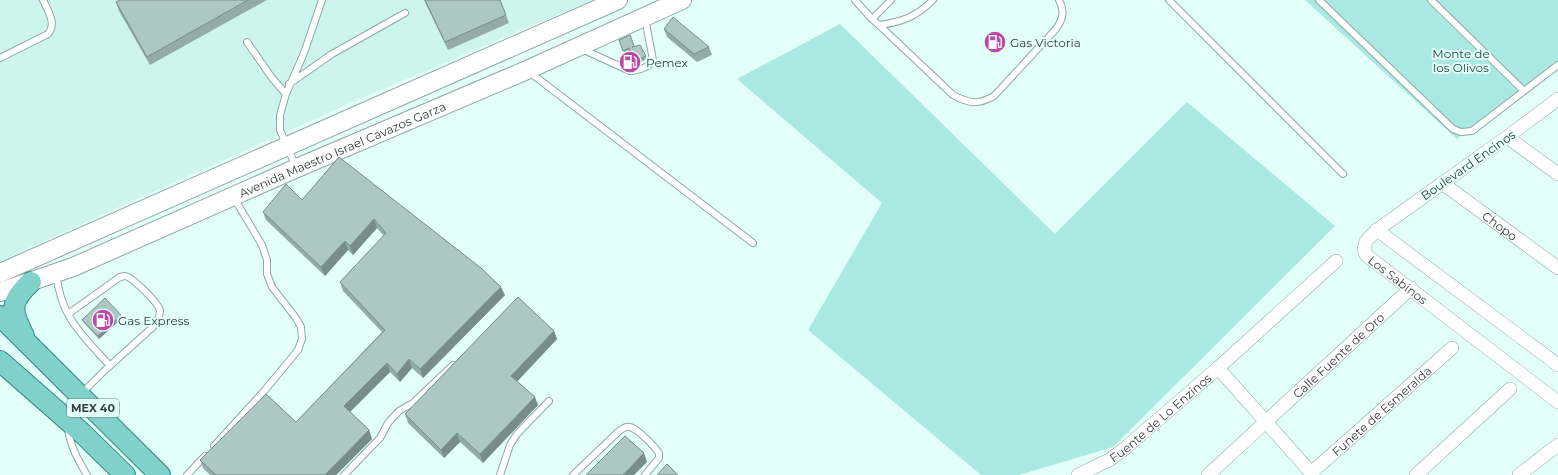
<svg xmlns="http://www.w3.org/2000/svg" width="1558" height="475" font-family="Montserrat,sans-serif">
	<rect width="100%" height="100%" fill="#e2fffa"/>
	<!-- built -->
	<path fill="#cef4ee" d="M 0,0 L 592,0 L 346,105 L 0,261 Z"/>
	<!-- green -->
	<path fill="#aae9e1" d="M 1305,0 L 1558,0 L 1558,61 L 1457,139 Z
		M 840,24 L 1055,234 L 1187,102 L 1335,226 L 1113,447 L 1019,475 L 981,475 L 808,330 L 882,203 L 737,79 Z"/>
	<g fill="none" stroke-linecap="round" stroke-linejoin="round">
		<!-- lane casing -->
		<g stroke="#8ea9a5" stroke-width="8">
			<path id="lane" d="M 855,0 L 872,19 L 891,0
				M 1169,0 L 1343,174
				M 1319,0 L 1453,129 L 1461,132 L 1472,131 L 1558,65
				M 1431,0 L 1524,91
				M 872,19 L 879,25 C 902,22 916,17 933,0
				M 879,25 L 953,95 C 970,104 978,105 994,96 L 1056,29 C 1063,19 1065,11 1059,0
				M 247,42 L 272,78 L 286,94
				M 582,49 L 630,71 C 636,71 651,67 653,60 L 645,18
				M 0,58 L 48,34 C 57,24 48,11 43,0
				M 528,71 L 753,243
				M 289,84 L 332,54 L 405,13
				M 296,167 L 280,130 L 280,115 L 286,94 L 304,53 L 322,0
				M 56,274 C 58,288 62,304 69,316 C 79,334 96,350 110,366
				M 68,314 L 120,277 L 125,276 C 132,277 159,303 160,311 C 160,317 157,321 154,326 L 103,372 L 81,394
				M 68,428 C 70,446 78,460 87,475
				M 214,446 L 265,390 L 298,350 L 302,339 L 301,327 L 296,318 L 272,287 L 267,274 L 267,260 L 262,245 L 234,198
				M 187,475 L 205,456
				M 344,475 L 380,438 L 388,423 L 399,411 L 413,403 L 453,365
				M 500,475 L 510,445 L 517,434 L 549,401
				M 573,475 L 618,432 C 622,429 625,426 630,427 C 638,429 654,446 659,453 L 659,458 L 645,475"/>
		</g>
		<!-- street casing -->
		<g stroke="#8ea9a5" stroke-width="14">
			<g id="street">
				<path id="s1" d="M 1558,99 L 1507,137 L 1377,230 L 1366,241 L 1364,249 L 1366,255 L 1558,402"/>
				<path d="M 1507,137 L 1558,174"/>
				<path id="s2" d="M 1442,183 L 1558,268"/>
				<path d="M 1377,230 L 1558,365"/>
				<path d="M 1218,368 L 1313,475"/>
				<path id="s3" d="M 1311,473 L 1452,348"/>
				<path id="s4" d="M 1078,475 L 1109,460 L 1123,450 L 1218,368 L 1336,261"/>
				<path id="s5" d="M 1208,475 L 1411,288"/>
				<path d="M 1416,475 L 1510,389"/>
				<path d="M 1519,475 L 1558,445"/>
			</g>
		</g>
		<!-- secondary casing -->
		<g stroke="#8ea9a5" stroke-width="20">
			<g id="secondary">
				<path d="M 0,273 L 618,0"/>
				<path id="s6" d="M 0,292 L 73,267 L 297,168 L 527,70 L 682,0"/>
			</g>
		</g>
		<!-- primary casing -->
		<g stroke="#2f8a81" stroke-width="22">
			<path id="primary" d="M 0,316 L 160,475
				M 24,336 C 11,311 9,302 31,282
				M 0,361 L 82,433 L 125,475"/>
		</g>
		<!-- lane -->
		<use href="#lane" stroke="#fff" stroke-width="6"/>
		<!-- street -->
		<use href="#street" stroke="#fff" stroke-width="13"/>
		<!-- secondary -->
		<use href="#secondary" stroke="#fff" stroke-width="18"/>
		<!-- primary -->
		<use href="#primary" stroke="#80d1ca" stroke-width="20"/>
	</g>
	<!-- wall -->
	<path fill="#94aca9" d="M 120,0 L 267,0 L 150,65 L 119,11 L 116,2 Z
		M 424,0 L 500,0 L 509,23 L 448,50 Z
		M 664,29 L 709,47 L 712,55 L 697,62 L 667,37 Z
		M 619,40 L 646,56 L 647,59 L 636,64 L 630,51 L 625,54 Z
		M 339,157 L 505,295 L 423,378 L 412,368 L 400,382 L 390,372 L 350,412 L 369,430 L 372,439 L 336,475 L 210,475 L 203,468 L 200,460 L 296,422 L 382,332 L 343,291 L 340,282 L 384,236 L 377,228 L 353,255 L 348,250 L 325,276 L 266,220 L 263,212 L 302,200 Z
		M 122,318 L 99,339 L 83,322 L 82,320 Z
		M 554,331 L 557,339 L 517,381 L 538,405 L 483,463 L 460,442 L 444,458 L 408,423 L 405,414 Z"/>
	<!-- shaded-wall -->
	<path fill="#788c89" d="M 374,219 L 377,228 L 353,255 L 350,246 Z
		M 345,241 L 348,250 L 325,276 L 321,267 Z
		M 501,287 L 505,295 L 423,378 L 420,369 Z
		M 121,315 L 122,318 L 99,339 L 98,336 Z
		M 554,331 L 557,339 L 514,385 L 511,376 Z
		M 409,359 L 412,368 L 400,382 L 397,374 Z
		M 387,363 L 390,372 L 347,415 L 344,406 Z
		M 535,397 L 538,405 L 483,463 L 480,454 Z
		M 369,430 L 372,439 L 336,475 L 325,475 Z
		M 457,433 L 460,442 L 444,458 L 441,450 Z
		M 644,453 L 647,462 L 634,475 L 623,475 Z"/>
	<!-- building -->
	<path fill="#acc8c4" stroke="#788c89" d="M 120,0 L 248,0 L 147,57 L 116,2 Z
		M 425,0 L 500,0 L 506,15 L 445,42 Z
		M 673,17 L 709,47 L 694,54 L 664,29 Z
		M 630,35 L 634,46 L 632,47 L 640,45 L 646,56 L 635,61 L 629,48 L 623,51 L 619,40 Z
		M 339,157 L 481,268 L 501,287 L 420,369 L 409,359 L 397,374 L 387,363 L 344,406 L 369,430 L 325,475 L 216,475 L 200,460 L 266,394 L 296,422 L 385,330 L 340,282 L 386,233 L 374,219 L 350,246 L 345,241 L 321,267 L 263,212 L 286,184 L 302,200 Z
		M 518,297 L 554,331 L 511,376 L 535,397 L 480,454 L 457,433 L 441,450 L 405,414 Z
		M 105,298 L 121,315 L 98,336 L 82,320 Z
		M 625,436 L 644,453 L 623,475 L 586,475 Z
		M 667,464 L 678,475 L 657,475 Z"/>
	<!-- icons -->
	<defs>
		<g id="fuel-disc" transform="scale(1.15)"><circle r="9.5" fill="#bb49a5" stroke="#e2fffa"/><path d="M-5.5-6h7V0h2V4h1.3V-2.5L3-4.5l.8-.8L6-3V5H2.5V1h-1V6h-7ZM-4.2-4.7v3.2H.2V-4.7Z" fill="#fff"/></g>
	</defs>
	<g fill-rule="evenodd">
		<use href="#fuel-disc" x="995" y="42"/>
		<use href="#fuel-disc" x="630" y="62"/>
		<use href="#fuel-disc" x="103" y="320"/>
	</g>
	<g text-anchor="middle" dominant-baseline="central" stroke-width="4" stroke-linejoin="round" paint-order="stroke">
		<!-- shield labels -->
		<rect fill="#e2fffa" stroke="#687976" stroke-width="1" x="67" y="399" width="52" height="18" rx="3"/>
		<g font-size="11" font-weight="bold" fill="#343f3d">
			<text x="93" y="408">MEX 40</text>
		</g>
		<!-- poi labels -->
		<g font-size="12" fill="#343f3d" stroke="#e2fffa" text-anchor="start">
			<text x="1010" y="42">Gas Victoria</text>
			<text x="646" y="62">Pemex</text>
			<text x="118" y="320">Gas Express</text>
		</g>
		<!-- park labels -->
		<g font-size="12" fill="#224c48" stroke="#e2fffa">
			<text x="1461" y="53">Monte de<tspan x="1461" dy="14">los Olivos</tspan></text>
		</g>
		<!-- street labels -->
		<g font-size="12" fill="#343f3d" stroke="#e2fffa">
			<text stroke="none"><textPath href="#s6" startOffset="371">Avenida Maestro Israel Cavazos Garza</textPath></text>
			<text transform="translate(1468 165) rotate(-35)">Boulevard Encinos</text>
			<text stroke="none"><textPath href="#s2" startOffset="72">Chopo</textPath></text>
			<text stroke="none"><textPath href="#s1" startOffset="294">Los Sabinos</textPath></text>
			<text stroke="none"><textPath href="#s5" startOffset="177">Calle Fuente de Oro</textPath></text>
			<text stroke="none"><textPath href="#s3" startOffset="94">Funete de Esmeralda</textPath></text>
			<text stroke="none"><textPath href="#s4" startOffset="101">Fuente de Lo Enzinos</textPath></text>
		</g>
	</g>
</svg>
